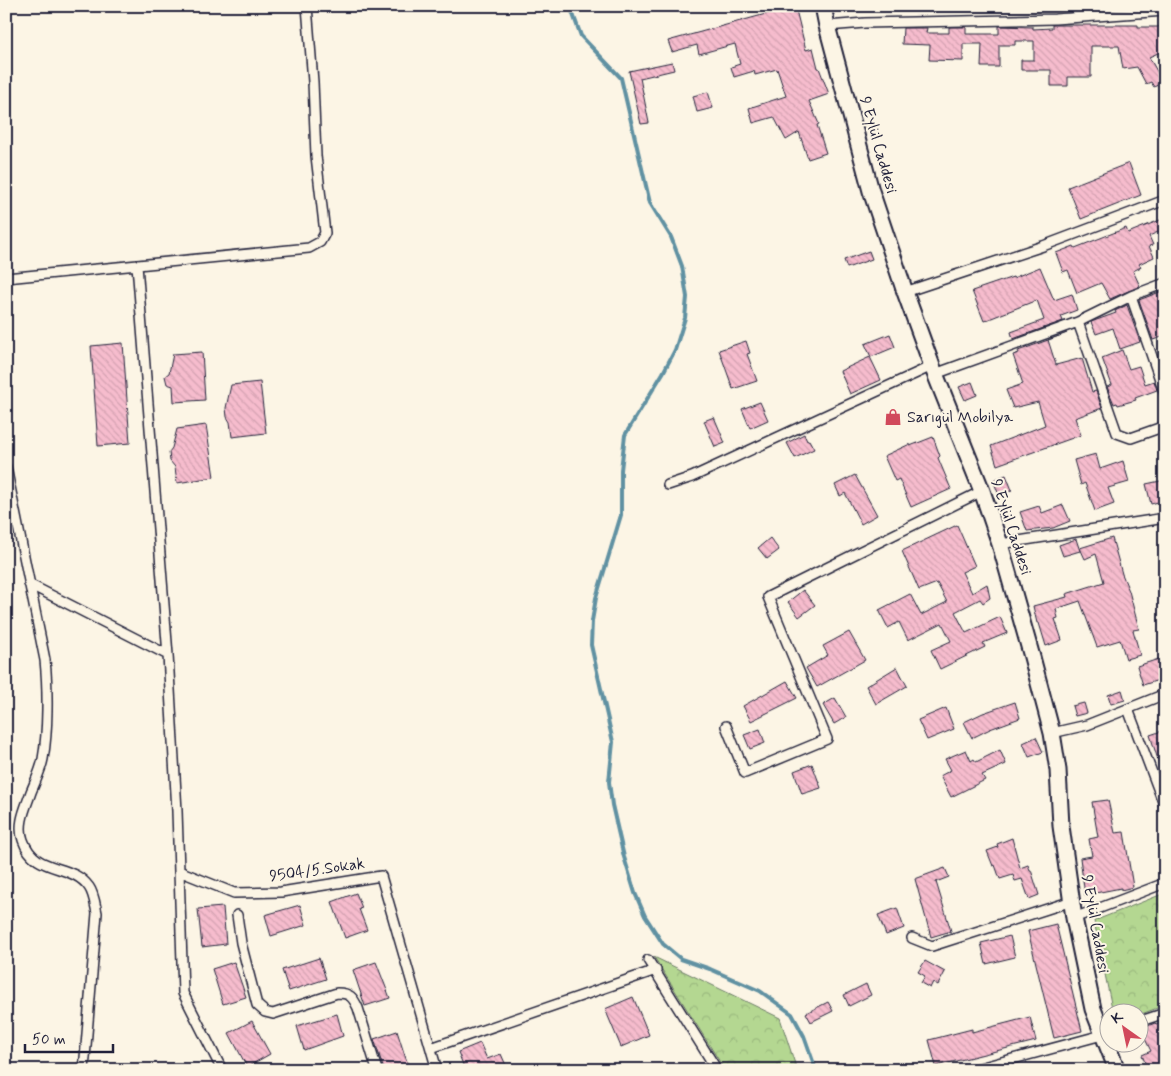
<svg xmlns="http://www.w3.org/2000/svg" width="1171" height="1076" font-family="Mynerve,sans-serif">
	<defs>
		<pattern id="park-crowns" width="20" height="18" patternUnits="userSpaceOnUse" patternTransform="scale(1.25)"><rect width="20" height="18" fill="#b4d791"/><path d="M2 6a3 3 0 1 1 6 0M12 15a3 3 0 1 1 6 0" fill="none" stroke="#9ab87e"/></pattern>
		<pattern id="building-back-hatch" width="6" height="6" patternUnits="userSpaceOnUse" patternTransform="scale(1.25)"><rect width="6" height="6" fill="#f6bccd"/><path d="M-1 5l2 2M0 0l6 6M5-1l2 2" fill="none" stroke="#d3a1b1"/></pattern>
	</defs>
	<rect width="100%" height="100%" fill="#fcf5e5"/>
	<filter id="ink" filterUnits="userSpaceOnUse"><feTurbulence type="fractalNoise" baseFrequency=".02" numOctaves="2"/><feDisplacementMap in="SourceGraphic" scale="10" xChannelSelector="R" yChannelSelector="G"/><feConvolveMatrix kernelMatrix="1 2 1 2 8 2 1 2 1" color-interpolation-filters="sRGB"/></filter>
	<g filter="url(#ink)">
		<!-- park -->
		<path fill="url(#park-crowns)" stroke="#6b7c66" d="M 1165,893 L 1165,1005 L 1139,1015 L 1113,1013 L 1094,921 Z
			M 654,957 L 780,1018 L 797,1070 L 725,1070 Z"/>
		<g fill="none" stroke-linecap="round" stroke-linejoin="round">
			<!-- stream -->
			<path stroke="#6191a2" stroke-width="4" d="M 570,6 L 581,36 L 621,78 L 650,203 L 671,237 L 682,266 L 687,297 L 685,318 L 675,350 L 663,373 L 625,435 L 621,470 L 621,515 L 596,598 L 592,621 L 591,645 L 613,742 L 609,782 L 612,805 L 624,857 L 635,893 L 645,916 L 663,944 L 681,959 L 710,969 L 760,991 L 792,1014 L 804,1036 L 816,1070"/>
		</g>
		<!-- building -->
		<path fill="url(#building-back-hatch)" stroke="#22223b" d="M 795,6 L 806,50 L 813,48 L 818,68 L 819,68 L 829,94 L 809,101 L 819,124 L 817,125 L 826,153 L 808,159 L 799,132 L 786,140 L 774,117 L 753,123 L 749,108 L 786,96 L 777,69 L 755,75 L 754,71 L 734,77 L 731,67 L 740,64 L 735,44 L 699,54 L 697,45 L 672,52 L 668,41 Z
			M 1165,23 L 1165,50 L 1149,57 L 1163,82 L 1154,87 L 1151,82 L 1146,84 L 1137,67 L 1123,69 L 1119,46 L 1091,46 L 1091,77 L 1068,77 L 1068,86 L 1051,86 L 1051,70 L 1021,70 L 1021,60 L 1034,60 L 1034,41 L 1015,41 L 1015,45 L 999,45 L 999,67 L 981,67 L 982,44 L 963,44 L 963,61 L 929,60 L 930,45 L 902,44 L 903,28 L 927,28 L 926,33 L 949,33 L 949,27 L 966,27 L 966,34 L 999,34 L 999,26 L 1033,27 L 1033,29 L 1052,28 L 1052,25 L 1138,25 L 1138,27 L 1158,27 Z
			M 672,62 L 674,70 L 640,78 L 649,123 L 641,124 L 629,71 Z
			M 708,92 L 713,108 L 697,112 L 693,96 Z
			M 1129,163 L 1141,195 L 1081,219 L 1068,187 Z
			M 1165,218 L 1165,229 L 1149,236 L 1153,245 L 1149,246 L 1154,257 L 1139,264 L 1141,267 L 1133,271 L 1140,286 L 1110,299 L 1101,283 L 1077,293 L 1068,270 L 1063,272 L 1056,253 L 1074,246 L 1075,248 L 1126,228 L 1128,233 Z
			M 869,251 L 872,259 L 847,268 L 844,260 Z
			M 1040,267 L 1054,300 L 1072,294 L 1077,310 L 1061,316 L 1063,321 L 1013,339 L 1011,332 L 1044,320 L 1037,300 L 984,321 L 972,291 L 1013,277 L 1013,278 Z
			M 1165,290 L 1165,336 L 1153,340 L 1139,300 Z
			M 1127,305 L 1140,342 L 1120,349 L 1113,328 L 1096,334 L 1091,322 L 1116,313 L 1115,311 Z
			M 1067,333 L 1048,340 L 1056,365 L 1082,358 L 1092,392 L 1096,391 L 1102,408 L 1075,418 L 1081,435 L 997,465 L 991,446 L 1045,425 L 1038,402 L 1013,408 L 1006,390 L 1023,384 L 1013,355 L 1019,353 L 1018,351 Z
			M 890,334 L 895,347 L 871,357 L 865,344 Z
			M 746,341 L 750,353 L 747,354 L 757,381 L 733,389 L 719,350 Z
			M 123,343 L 130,443 L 98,446 L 91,346 Z
			M 1122,350 L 1129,369 L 1139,366 L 1145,384 L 1154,381 L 1157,390 L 1135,398 L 1136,400 L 1118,405 L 1117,403 L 1114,404 L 1107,387 L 1112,385 L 1102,358 Z
			M 202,352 L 205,400 L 174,402 L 173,386 L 167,384 L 165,376 L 169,373 L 173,354 Z
			M 870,357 L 881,380 L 850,394 L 840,371 Z
			M 260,382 L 266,433 L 232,437 L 230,422 L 227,417 L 226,408 L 231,385 Z
			M 972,382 L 977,395 L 965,400 L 959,387 Z
			M 760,402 L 768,420 L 750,428 L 742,409 Z
			M 714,417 L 725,443 L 715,447 L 704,421 Z
			M 206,425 L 214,477 L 177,483 L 175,467 L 170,461 L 169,452 L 172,448 L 177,429 Z
			M 804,434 L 807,441 L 809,440 L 814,449 L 795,458 L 787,443 Z
			M 933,437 L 940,456 L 938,458 L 951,489 L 911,507 L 899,479 L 895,481 L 884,456 L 910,444 L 910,446 Z
			M 1096,454 L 1100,469 L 1123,461 L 1129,482 L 1108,488 L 1114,504 L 1095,511 L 1085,483 L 1081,485 L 1074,460 Z
			M 855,475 L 877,515 L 861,524 L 845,493 L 840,496 L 835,485 Z
			M 1006,475 L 1012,490 L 999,495 L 993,480 Z
			M 1165,480 L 1165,500 L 1151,504 L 1146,484 Z
			M 1063,505 L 1070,521 L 1053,528 L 1027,531 L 1020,512 L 1039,506 L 1042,513 Z
			M 957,525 L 975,566 L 962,572 L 972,593 L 987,584 L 990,598 L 983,603 L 980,599 L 955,612 L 966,633 L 1000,617 L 1007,633 L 983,643 L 985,647 L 940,669 L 931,650 L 951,641 L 942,623 L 908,640 L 899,622 L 888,628 L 879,610 L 910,594 L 921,615 L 947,602 L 937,583 L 919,590 L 902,551 Z
			M 770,538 L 779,550 L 767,559 L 758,548 Z
			M 1112,538 L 1122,574 L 1129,591 L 1139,629 L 1133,630 L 1140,655 L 1126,659 L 1120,640 L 1097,647 L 1080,601 L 1056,609 L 1058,618 L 1055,619 L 1062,640 L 1046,646 L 1039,623 L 1037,623 L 1033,606 L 1067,597 L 1066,594 L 1104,582 L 1096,554 L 1085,559 L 1080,548 Z
			M 1076,539 L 1080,551 L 1063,556 L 1059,545 Z
			M 803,590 L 815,605 L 799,617 L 788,602 Z
			M 849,632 L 865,660 L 817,687 L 806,668 L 828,655 L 823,646 Z
			M 1165,657 L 1165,678 L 1143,685 L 1137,666 Z
			M 897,667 L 907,686 L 876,704 L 866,686 Z
			M 787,681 L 797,698 L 751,721 L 743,706 Z
			M 1122,690 L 1125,700 L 1111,704 L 1108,695 Z
			M 835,698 L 846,717 L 834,724 L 823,705 Z
			M 1015,702 L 1020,718 L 990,729 L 972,738 L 964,722 L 983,713 Z
			M 1084,703 L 1087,713 L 1075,716 L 1072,706 Z
			M 946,708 L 954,729 L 927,740 L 918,720 Z
			M 760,729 L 765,743 L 750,749 L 744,735 Z
			M 1165,730 L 1165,775 L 1163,775 L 1150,735 Z
			M 1036,737 L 1043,752 L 1029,757 L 1023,743 Z
			M 966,750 L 971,761 L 974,759 L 976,762 L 1000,750 L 1006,764 L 982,775 L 985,780 L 951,797 L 940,776 L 951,770 L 945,759 Z
			M 812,764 L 821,788 L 802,794 L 794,771 Z
			M 1108,800 L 1115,833 L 1124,832 L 1133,887 L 1121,890 L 1121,888 L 1085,895 L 1080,858 L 1092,856 L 1089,839 L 1098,837 L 1092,802 Z
			M 1012,838 L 1020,868 L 1028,865 L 1030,870 L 1031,870 L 1039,895 L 1029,899 L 1022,879 L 1015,881 L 1013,875 L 1000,879 L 995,865 L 993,866 L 987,851 L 998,847 L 997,844 Z
			M 945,868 L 949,877 L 936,882 L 951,931 L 931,937 L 915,879 Z
			M 356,893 L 362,908 L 359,909 L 367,930 L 345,938 L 332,902 Z
			M 300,905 L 306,925 L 271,936 L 265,915 Z
			M 223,907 L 226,944 L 202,947 L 198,909 Z
			M 897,908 L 904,928 L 886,935 L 878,915 Z
			M 1056,924 L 1082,1031 L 1054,1038 L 1028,931 Z
			M 1010,936 L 1015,957 L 986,964 L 981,943 Z
			M 319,958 L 326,979 L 289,991 L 282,970 Z
			M 925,961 L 945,972 L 938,985 L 933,982 L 930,988 L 921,983 L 925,976 L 918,972 Z
			M 234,962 L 246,997 L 223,1004 L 212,969 Z
			M 376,962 L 390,998 L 365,1006 L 353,970 Z
			M 866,984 L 871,995 L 849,1006 L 844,995 Z
			M 633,997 L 649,1035 L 621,1047 L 605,1009 Z
			M 828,1002 L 833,1011 L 811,1022 L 806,1013 Z
			M 337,1014 L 343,1036 L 304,1050 L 297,1026 Z
			M 1030,1017 L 1036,1041 L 936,1066 L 929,1040 L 972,1029 L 972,1032 Z
			M 252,1021 L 270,1054 L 247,1067 L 229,1033 Z
			M 1165,1021 L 1165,1070 L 1148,1070 L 1142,1055 L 1151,1051 L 1140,1029 L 1155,1023 L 1156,1024 Z
			M 397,1031 L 404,1053 L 410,1070 L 384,1070 L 374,1039 Z
			M 480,1043 L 487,1059 L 501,1054 L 508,1070 L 465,1070 L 458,1052 Z"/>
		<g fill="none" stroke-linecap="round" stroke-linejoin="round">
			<!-- minor casing -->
			<g stroke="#22223b" stroke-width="12">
				<path id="minor" d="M 827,26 L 865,23 L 1055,19 L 1165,11
					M 137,265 L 168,655 L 177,811 L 183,993 L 222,1070
					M 6,278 L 309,248 L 320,242 L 325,233 L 316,156 L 313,82 L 307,6
					M 905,292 L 1043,246 L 1165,200
					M 1131,296 L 1165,394
					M 1078,322 L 1117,433 L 1131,438 L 1165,426
					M 935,374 L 1078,322 L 1131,296 L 1165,283
					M 6,467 L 45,660 C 48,689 48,731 43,759 C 41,770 35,782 31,792 C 26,807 17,824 23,840 C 35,875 71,862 89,887 C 94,894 95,904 97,913 L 84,1070
					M 668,485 L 692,477 L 932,366
					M 1000,544 L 1165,518
					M 29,584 L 168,655
					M 1128,709 L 1165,807
					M 726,726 L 745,773 L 827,739 L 768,597 L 982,491
					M 1052,733 L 1087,725 L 1165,694
					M 179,871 L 234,893 L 281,892 L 381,876 L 437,1070
					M 237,915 L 241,943 L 257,1005 L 265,1012 L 273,1014 L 337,993 C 350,993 353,997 358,1008 L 377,1070
					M 1074,918 L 1165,883
					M 912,938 L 932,946 L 1072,901
					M 648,960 L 717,1070
					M 1138,1022 L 1165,1013
					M 431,1048 L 656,970
					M 972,1070 L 1106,1034"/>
			</g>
			<!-- primary casing -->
			<g stroke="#22223b" stroke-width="19">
				<path id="primary" d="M 823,6 L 827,26 L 871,191 L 905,292 L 932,366 L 982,491 L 1000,544 L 1032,657 L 1052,733 L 1058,770 L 1061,826 L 1074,918 L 1093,1009 L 1117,1070"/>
			</g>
			<!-- minor -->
			<use href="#minor" stroke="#fcf5e5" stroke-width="9"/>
			<!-- primary -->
			<use href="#primary" stroke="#fcf5e5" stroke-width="15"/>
		</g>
	</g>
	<!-- icons -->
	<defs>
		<g id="shop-bare" transform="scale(1.35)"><path d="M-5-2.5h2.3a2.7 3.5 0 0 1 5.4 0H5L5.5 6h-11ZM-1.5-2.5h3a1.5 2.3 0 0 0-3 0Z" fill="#d1495b" stroke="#fcf5e5" stroke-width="2.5" paint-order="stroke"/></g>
	</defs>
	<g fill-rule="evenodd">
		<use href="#shop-bare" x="893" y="417"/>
	</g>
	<g text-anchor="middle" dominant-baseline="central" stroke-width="4" stroke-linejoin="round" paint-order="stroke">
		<!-- street labels -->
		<g font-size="16" fill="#22223b" stroke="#fcf5e5">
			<text transform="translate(878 145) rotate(74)">9 Eylül Caddesi</text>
			<text transform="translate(1011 527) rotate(72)">9 Eylül Caddesi</text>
			<text transform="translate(317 870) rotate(-8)">9504/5.Sokak</text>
			<text transform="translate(1095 924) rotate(80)">9 Eylül Caddesi</text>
		</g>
		<!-- poi labels -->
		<g font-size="16" fill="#22223b" stroke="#fcf5e5" text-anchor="start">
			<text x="907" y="417">Sarıgül Mobilya</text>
		</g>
	</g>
	<!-- margin -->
	<rect width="1171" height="1076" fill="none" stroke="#fcf5e5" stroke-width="25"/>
	<rect x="12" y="12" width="1146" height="1051" fill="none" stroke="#22223b" stroke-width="2" filter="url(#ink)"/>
	<!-- north arrow -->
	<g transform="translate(1124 1028) rotate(327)"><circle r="24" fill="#fcf5e5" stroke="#a5a1a1"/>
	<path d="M0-4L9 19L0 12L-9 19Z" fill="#d1495b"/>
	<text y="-8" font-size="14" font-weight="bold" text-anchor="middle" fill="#22223b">K</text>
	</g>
	<!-- scale -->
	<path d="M25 1044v8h88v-8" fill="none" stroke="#22223b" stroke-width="2.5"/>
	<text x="32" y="1044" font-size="15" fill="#22223b" stroke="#fcf5e5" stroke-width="4" paint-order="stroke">50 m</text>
</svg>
